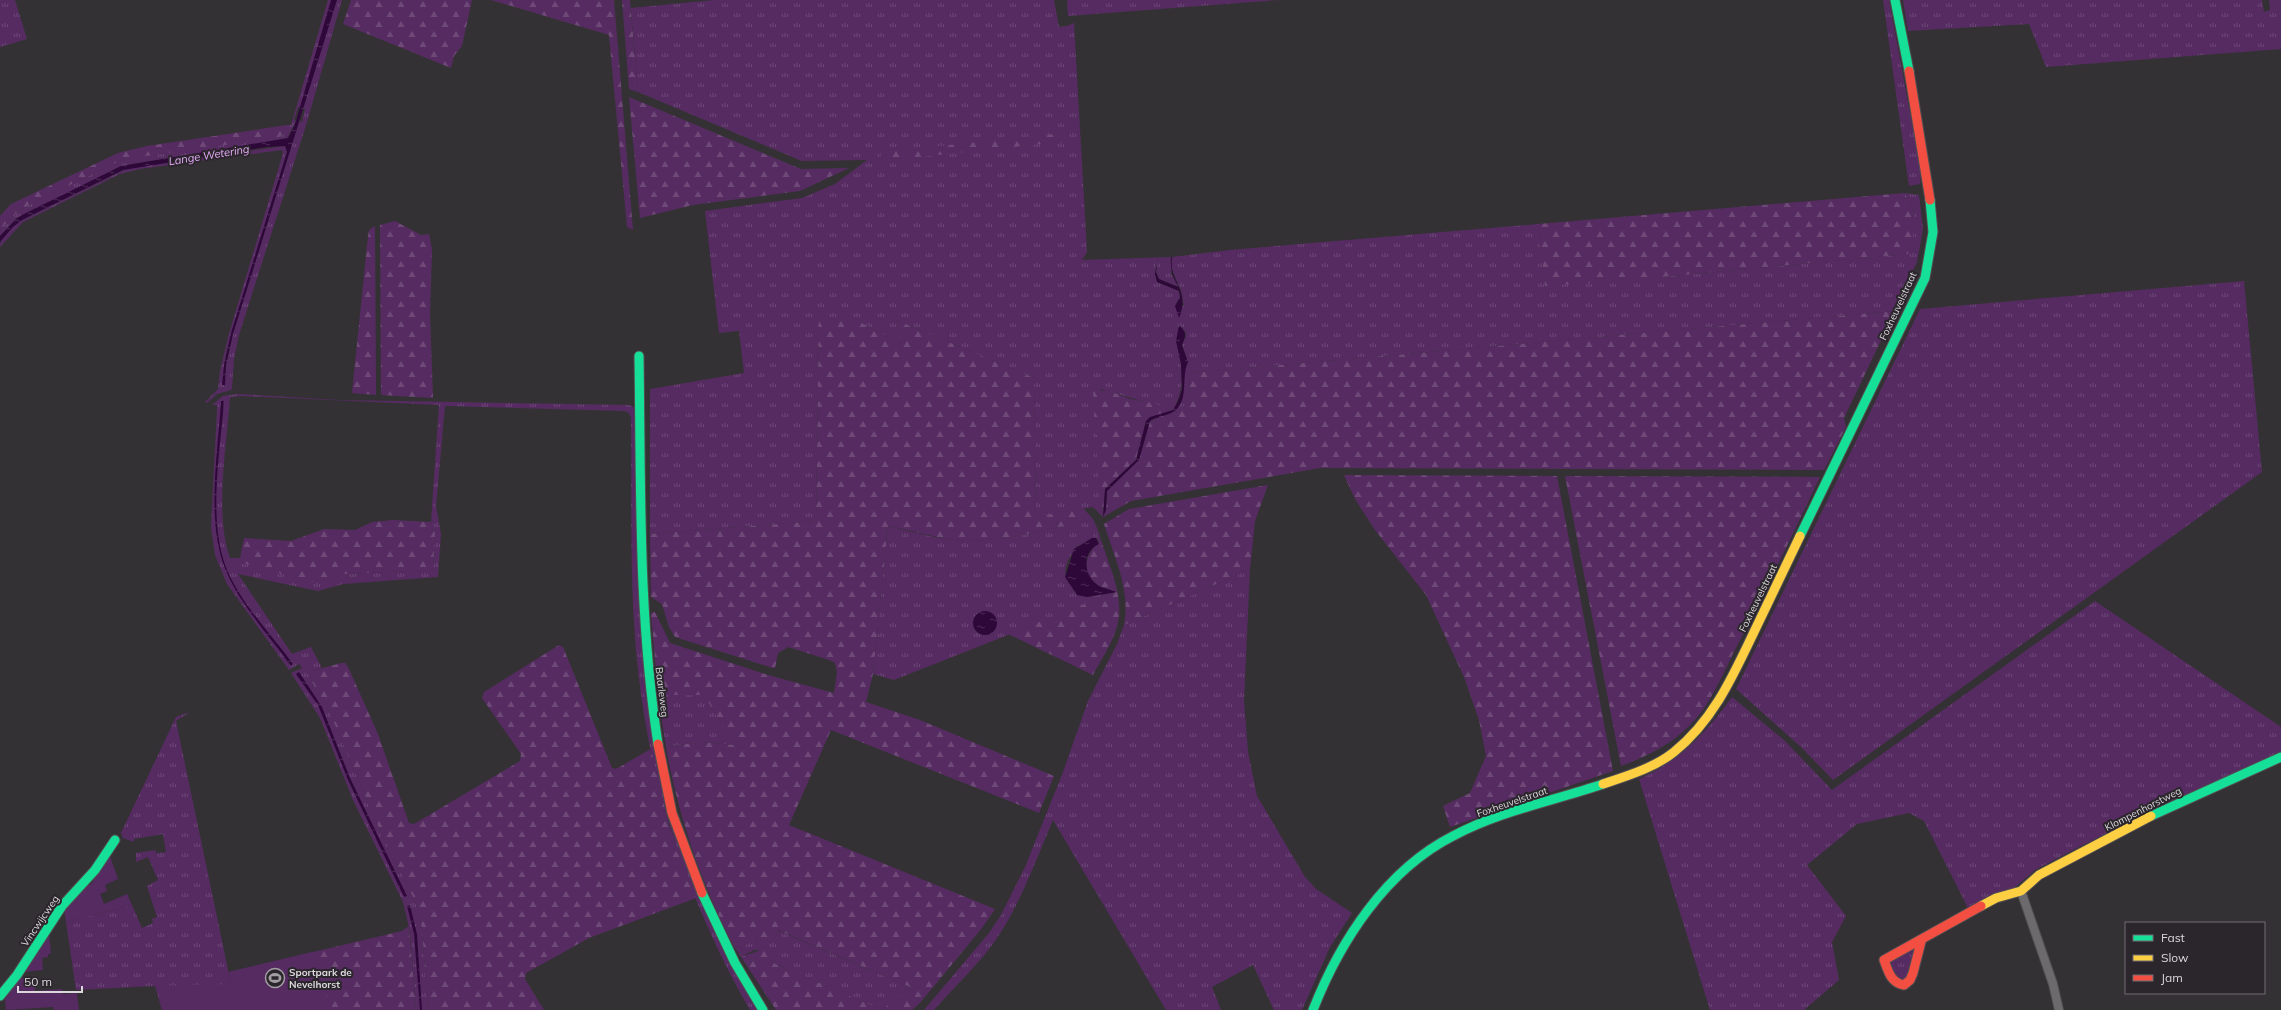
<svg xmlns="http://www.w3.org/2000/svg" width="2281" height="1010" font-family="Mulish,sans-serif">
	<defs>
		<pattern id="grass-tufts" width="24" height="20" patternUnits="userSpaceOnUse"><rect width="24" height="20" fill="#562b62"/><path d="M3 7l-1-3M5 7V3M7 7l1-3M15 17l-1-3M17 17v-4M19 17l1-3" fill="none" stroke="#6e4978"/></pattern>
		<pattern id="forest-firs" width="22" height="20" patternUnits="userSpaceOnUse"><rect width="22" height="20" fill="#562b62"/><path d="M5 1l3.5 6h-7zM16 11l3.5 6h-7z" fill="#6e4978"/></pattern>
		<pattern id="water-ripples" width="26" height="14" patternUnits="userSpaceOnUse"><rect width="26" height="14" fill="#2f083a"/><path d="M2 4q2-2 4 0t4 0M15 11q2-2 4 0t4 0" fill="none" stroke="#4d2b56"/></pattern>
	</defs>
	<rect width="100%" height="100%" fill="#343135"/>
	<!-- grass -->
	<path fill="url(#grass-tufts)" fill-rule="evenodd" d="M 0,0 L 15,0 L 27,39 L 0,47 Z
		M 328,0 L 342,0 L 307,122 L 239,335 L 234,359 L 232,388 L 231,390 L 217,394 L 207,403 L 205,402 L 218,389 L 220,371 L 228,337 L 278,170 L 283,153 L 282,150 L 140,169 L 120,174 L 23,222 L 0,247 C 0,236 13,225 22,220 L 128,168 L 285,146 L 287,152 L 227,349 L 224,365 L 224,385 L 226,365 L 233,333 L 299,121 L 302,122 L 305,109 L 298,107 L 294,120 L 296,121 L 286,140 L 126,165 L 26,213 L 17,218 L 0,236 L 0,229 L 18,211 L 31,204 L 119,161 L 131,158 L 282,136 L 287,125 L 291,125 Z
		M 715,0 L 1054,0 L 1059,27 L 1067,26 L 1074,23 L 1087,252 L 1082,260 L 1171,257 L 1171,274 L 1179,287 L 1159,279 L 1156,272 L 1158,259 L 1155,274 L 1157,282 L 1179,291 L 1180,297 L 1175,306 L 1184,306 L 1181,290 L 1171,268 L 1172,257 L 1230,250 L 1538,224 L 1545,285 L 1672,276 L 1907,254 C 1914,236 1919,208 1904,193 L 1919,195 L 1923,229 L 1917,262 L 1895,311 L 1189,373 L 1190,403 L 1175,411 C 1187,391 1179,380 1188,362 L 1182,345 L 1186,336 L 1185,330 L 1176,341 C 1182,364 1186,388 1173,410 L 1100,389 L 1100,505 L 1103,517 L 1093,507 L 1036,517 L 1034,378 L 896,320 L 900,344 L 860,322 L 819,320 L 816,521 L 650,534 L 650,389 L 744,373 L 739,331 L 719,333 L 705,211 L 802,198 L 835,184 L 867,160 L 802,161 L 638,92 L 631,8 Z
		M 1067,0 L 1278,0 L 1068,16 Z
		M 1883,0 L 1889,0 L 1921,172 L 1920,184 L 1909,186 Z
		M 1903,0 L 2262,0 L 2264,12 L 2270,10 L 2269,0 L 2281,0 L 2281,49 L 2046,67 L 2029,24 L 1908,31 Z
		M 2244,281 L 2262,472 L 1833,780 L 1802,748 L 1736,689 L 1920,309 Z
		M 238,394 L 339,400 L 630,405 L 637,410 L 642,636 L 678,833 L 759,1010 L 750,1010 C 690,906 651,790 638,670 C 629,587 632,502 631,418 L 629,413 L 624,411 L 445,406 L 436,506 L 441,534 L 438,577 L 343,584 L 318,591 L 238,574 L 292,654 L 311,647 L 322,668 L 309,672 L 311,680 L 327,706 L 379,828 L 416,903 L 422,929 L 428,1010 L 416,1010 L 410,931 L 403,902 L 353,800 L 320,718 L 291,673 L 302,668 L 299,664 L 289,670 L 227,584 L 215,555 L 211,527 L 217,409 L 217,405 L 212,405 L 223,396 ZM 241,396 L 439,405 L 431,522 L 435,533 L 433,568 L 429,570 L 345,574 L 334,577 L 243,563 L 240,558 L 230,558 C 214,513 227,445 230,397 Z
		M 1093,519 L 1098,530 L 1096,538 L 1092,538 L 1082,545 L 1077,546 C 1059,571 1061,583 1087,597 L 1117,592 L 894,680 L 873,674 L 888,526 C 914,532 940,540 966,541 C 1009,541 1052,528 1093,519 Z
		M 1250,569 L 1244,701 L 1248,752 L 1257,796 L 1305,877 L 1316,889 L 1352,913 L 1330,947 L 1302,1010 L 1274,1010 L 1253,965 L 1212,987 L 1221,1010 L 1166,1010 L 1053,820 C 1036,860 1020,905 995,941 C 978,965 954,987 934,1010 L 924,1010 L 989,933 L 1001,915 L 1025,867 L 1063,772 L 1088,701 L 1117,644 L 1124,625 Z
		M 2095,601 L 2281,727 L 2281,754 L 2142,816 L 2079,847 L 2035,870 L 2013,889 L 1969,910 L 1924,821 L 1909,813 L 1857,824 L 1807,865 L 1846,916 L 1832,942 L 1839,980 L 1804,1010 L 1710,1010 L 1639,779 C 1681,760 1705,734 1732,697 L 1784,740 L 1832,790 Z
		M 658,695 L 704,695 L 734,745 L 700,742 L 666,747 Z
		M 190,712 L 176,721 L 231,984 L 318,1010 L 162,1010 L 155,986 L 76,990 L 66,922 L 132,905 L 142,928 L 153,923 L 152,919 L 157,917 L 147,886 L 158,880 L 148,857 L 136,862 L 136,853 L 155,850 L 156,853 L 166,852 L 163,834 L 134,839 L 134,842 L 123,838 L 121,833 L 176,717 Z
		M 777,930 L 910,987 L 882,1010 L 771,962 L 776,951 L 754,950 L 741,957 L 735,948 L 762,939 L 771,939 Z
		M 1915,948 L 1905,981 L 1897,981 L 1887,963 Z"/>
	<!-- forest -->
	<path fill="url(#forest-firs)" d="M 351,0 L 472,0 L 462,46 L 454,56 L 451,68 L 343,24 Z
		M 491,0 L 614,0 L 633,230 L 627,227 L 609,35 Z
		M 622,0 L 630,0 L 638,92 L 629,89 Z
		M 629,97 L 801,169 L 849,168 L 800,191 L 693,205 L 640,218 Z
		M 287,125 L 285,134 L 276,138 L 131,158 L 119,161 L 31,204 L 18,211 L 0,229 L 0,216 L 11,204 L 118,153 L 147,146 Z
		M 1067,133 L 1069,141 L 880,161 L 881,152 Z
		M 1904,193 C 1919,208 1914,236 1908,254 L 1672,276 L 1545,286 L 1538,224 Z
		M 395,221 L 421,235 L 429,234 L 432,249 L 430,314 L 433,398 L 381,395 L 380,225 Z
		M 375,226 L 376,395 L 352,393 L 368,236 L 369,230 Z
		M 1895,311 L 1844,418 L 1846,427 L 1824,470 L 1320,468 L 1131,501 L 1103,517 L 1100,505 L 1093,390 L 1109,391 L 1130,399 L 1153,403 L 1173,410 L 1146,421 L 1136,460 L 1105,489 L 1103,516 L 1106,510 L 1107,491 L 1139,459 L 1150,421 L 1190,403 L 1189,373 Z
		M 842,317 L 860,322 L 900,344 L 896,320 L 1034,378 L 1036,517 L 1083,508 L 1093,519 C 1052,528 1009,541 966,541 C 939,540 914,530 888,526 L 873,674 L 866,702 L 920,720 L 1054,776 L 1039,813 L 831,730 L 789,825 L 995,909 L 982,928 L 920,1003 L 912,1010 L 776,1010 L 741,957 L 769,947 L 776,951 L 771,962 L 882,1010 L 910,987 L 778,930 L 773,940 L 762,939 L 735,948 C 702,886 678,816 666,747 L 700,742 L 734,745 L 704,695 L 658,695 L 651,613 L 655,612 L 670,643 L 768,675 L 834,693 L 837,672 L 835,663 L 829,660 L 788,647 L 778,653 L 775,668 L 773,668 L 675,637 L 669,627 L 662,604 L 651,597 L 650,534 L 816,521 L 819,320 Z
		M 1344,475 L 1557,476 L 1613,771 L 1450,827 L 1443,806 L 1470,793 L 1486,756 L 1479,720 L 1464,677 L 1426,595 L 1375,530 L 1355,499 Z
		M 1565,476 L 1820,477 C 1793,534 1766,590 1737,646 C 1723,673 1711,705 1689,726 C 1670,745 1646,757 1621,766 Z
		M 1268,485 L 1255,521 L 1250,569 L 1124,625 C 1131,591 1114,556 1104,524 L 1129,509 Z
		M 393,520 L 431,522 L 435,533 L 433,568 L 429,570 L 345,574 L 322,581 L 311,582 L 243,563 L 240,558 L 244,538 L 291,541 L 324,529 L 355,530 L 372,522 Z
		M 1098,530 C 1105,557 1122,588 1119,616 C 1117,637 1102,658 1093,675 L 1008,634 L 1116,592 C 1111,590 1105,589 1101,587 C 1079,575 1085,555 1099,541 L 1096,538 Z
		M 559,645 L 563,647 L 612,768 L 616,769 L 651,749 L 669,826 L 696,898 L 589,938 L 526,973 L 525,979 L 544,1010 L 428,1010 L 422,929 L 416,903 L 379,828 L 327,706 L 311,680 L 309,672 L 341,663 L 345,663 L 348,667 L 378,734 L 409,823 L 414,824 L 520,761 L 521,754 L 482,698 L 484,692 Z
		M 409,926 L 416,1010 L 318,1010 L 231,984 L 229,972 L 402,931 Z"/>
	<!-- garden -->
	<path fill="#562b62" d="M 110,856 L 118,879 L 105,885 L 107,891 L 100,894 L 104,904 L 127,894 L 132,905 L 66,922 L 64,909 L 85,885 L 90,885 L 93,882 L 94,876 Z
		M 49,933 L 51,954 L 48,954 L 48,957 L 42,958 L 43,970 L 24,972 Z
		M 312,952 L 331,1010 L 163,1010 L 156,986 L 231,984 L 229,972 Z
		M 34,977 L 35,991 L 62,989 L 63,994 L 77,993 L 79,1010 L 54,1010 L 53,1007 L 6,1010 L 5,999 L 19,978 Z"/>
	<!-- water -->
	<path fill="url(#water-ripples)" d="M 331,0 L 337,0 L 233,334 L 226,365 L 225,385 L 222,385 L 224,365 L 231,333 L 287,152 L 285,146 L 267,147 L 123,170 L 22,220 L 13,227 L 0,242 L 0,236 L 17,218 L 26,213 L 121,166 L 288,138 L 295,124 Z
		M 1158,257 L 1156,272 L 1159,279 L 1178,287 C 1173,276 1170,270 1171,257 L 1172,257 C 1168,282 1191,289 1179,318 L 1175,306 L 1180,297 L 1179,291 L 1157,282 L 1155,274 Z
		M 1179,325 C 1187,332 1186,336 1182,345 L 1188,362 C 1181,377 1189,397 1176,410 C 1169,416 1157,416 1150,421 L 1139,460 L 1107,491 L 1106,510 L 1103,517 L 1105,489 L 1136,460 L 1146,421 L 1150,417 L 1173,410 L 1178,401 L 1182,389 L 1181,364 L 1176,341 Z
		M 221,401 L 224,401 C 220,453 207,525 228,572 C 243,606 272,635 293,664 L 291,666 C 271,638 240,604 227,573 C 205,525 218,453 221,401 Z
		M 1092,538 L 1096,538 L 1099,544 C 1080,553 1084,579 1101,587 C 1106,589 1112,590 1117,592 L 1087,597 L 1077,595 L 1065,577 L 1074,549 Z
		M973 623a12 12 0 1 1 24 0a12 12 0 1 1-24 0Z
		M 299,672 L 322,707 L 350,778 L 407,896 L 404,897 L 348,780 L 318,705 L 296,674 Z
		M 410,905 L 417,934 L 422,1010 L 420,1010 L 414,934 L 407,906 Z"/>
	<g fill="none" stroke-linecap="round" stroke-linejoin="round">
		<!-- street casing -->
		<g stroke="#514f52" stroke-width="10">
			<path id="street" d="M 2021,891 L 2053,984 L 2059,1010"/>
		</g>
		<!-- fast casing -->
		<g stroke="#514f52" stroke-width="11">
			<path id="fast" d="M 1895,0 L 1909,71
				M 639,356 C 641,486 638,615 658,744
				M 1800,536 L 1925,278 L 1933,232 L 1930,200
				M 2151,816 L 2281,757
				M 702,893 L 735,963 L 763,1010
				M 0,996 L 17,975 L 62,906 L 95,870 L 115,840
				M 1313,1010 C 1340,941 1386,870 1453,836 C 1500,811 1553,801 1603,784"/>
		</g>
		<!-- slow casing -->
		<g stroke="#514f52" stroke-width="11">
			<path id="slow" d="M 1603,784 C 1627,776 1654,768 1674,752 C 1713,721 1733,676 1754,632 C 1769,600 1785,568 1800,536
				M 1981,906 L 1996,898 L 2021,891 L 2039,875 L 2151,816"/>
		</g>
		<!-- jam casing -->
		<g stroke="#514f52" stroke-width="11">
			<path id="jam" d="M 1909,71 L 1930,200
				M 658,744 L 672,813 L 702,893
				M 1921,942 L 1913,973 L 1910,980 L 1904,985 C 1891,983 1888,971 1884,960 L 1981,906"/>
		</g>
		<!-- street -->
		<use href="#street" stroke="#6c6a6d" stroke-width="8"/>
		<!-- fast -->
		<use href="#fast" stroke="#16e098" stroke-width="9"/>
		<!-- slow -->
		<use href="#slow" stroke="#ffcf43" stroke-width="9"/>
		<!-- jam -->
		<use href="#jam" stroke="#f24e42" stroke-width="9"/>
	</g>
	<!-- icons -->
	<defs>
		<g id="stadium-ring" transform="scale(1)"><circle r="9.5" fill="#2b262c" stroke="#a19ea2" stroke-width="1.5"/><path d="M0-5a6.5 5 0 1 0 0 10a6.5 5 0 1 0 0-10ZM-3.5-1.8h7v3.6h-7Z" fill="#a19ea2"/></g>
	</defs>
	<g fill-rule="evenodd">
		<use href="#stadium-ring" x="275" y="978"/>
	</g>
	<g text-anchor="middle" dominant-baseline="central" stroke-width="4" stroke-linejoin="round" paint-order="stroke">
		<!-- street labels -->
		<g font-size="10" fill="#dbd8dc" stroke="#2b262c">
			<text transform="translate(1898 306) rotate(-65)">Foxheuvelstraat</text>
			<text transform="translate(1758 598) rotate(-64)">Foxheuvelstraat</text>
			<text transform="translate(662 692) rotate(83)">Baarleweg</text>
			<text transform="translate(1512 802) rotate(-19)">Foxheuvelstraat</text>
			<text transform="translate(2143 809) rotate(-27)">Klompenhorstweg</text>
			<text transform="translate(40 921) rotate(-56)">Vincwijcweg</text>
		</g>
		<!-- poi labels -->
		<g font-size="10" font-weight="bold" fill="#dbd8dc" stroke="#2b262c" text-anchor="start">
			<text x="289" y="972">Sportpark de<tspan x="289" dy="12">Nevelhorst</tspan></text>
		</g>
		<!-- water labels -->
		<g font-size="11" font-style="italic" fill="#e9acfb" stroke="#2b262c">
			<text transform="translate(209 155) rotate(-9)">Lange Wetering</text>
		</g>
	</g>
	<!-- legend -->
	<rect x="2125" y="922" width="140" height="72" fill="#2b262c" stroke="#716d72"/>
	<rect x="2133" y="935" width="20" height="6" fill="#16e098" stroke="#716d72"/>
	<text x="2161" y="942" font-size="12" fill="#dbd8dc">Fast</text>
	<rect x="2133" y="955" width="20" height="6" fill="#ffcf43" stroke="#716d72"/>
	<text x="2161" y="962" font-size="12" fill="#dbd8dc">Slow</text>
	<rect x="2133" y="975" width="20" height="6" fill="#f24e42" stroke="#716d72"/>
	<text x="2161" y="982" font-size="12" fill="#dbd8dc">Jam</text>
	<!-- scale -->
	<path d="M18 986v6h64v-6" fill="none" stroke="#dbd8dc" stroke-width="2"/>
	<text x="24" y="986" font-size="12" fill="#dbd8dc" stroke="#2b262c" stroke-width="3" paint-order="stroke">50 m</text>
</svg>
